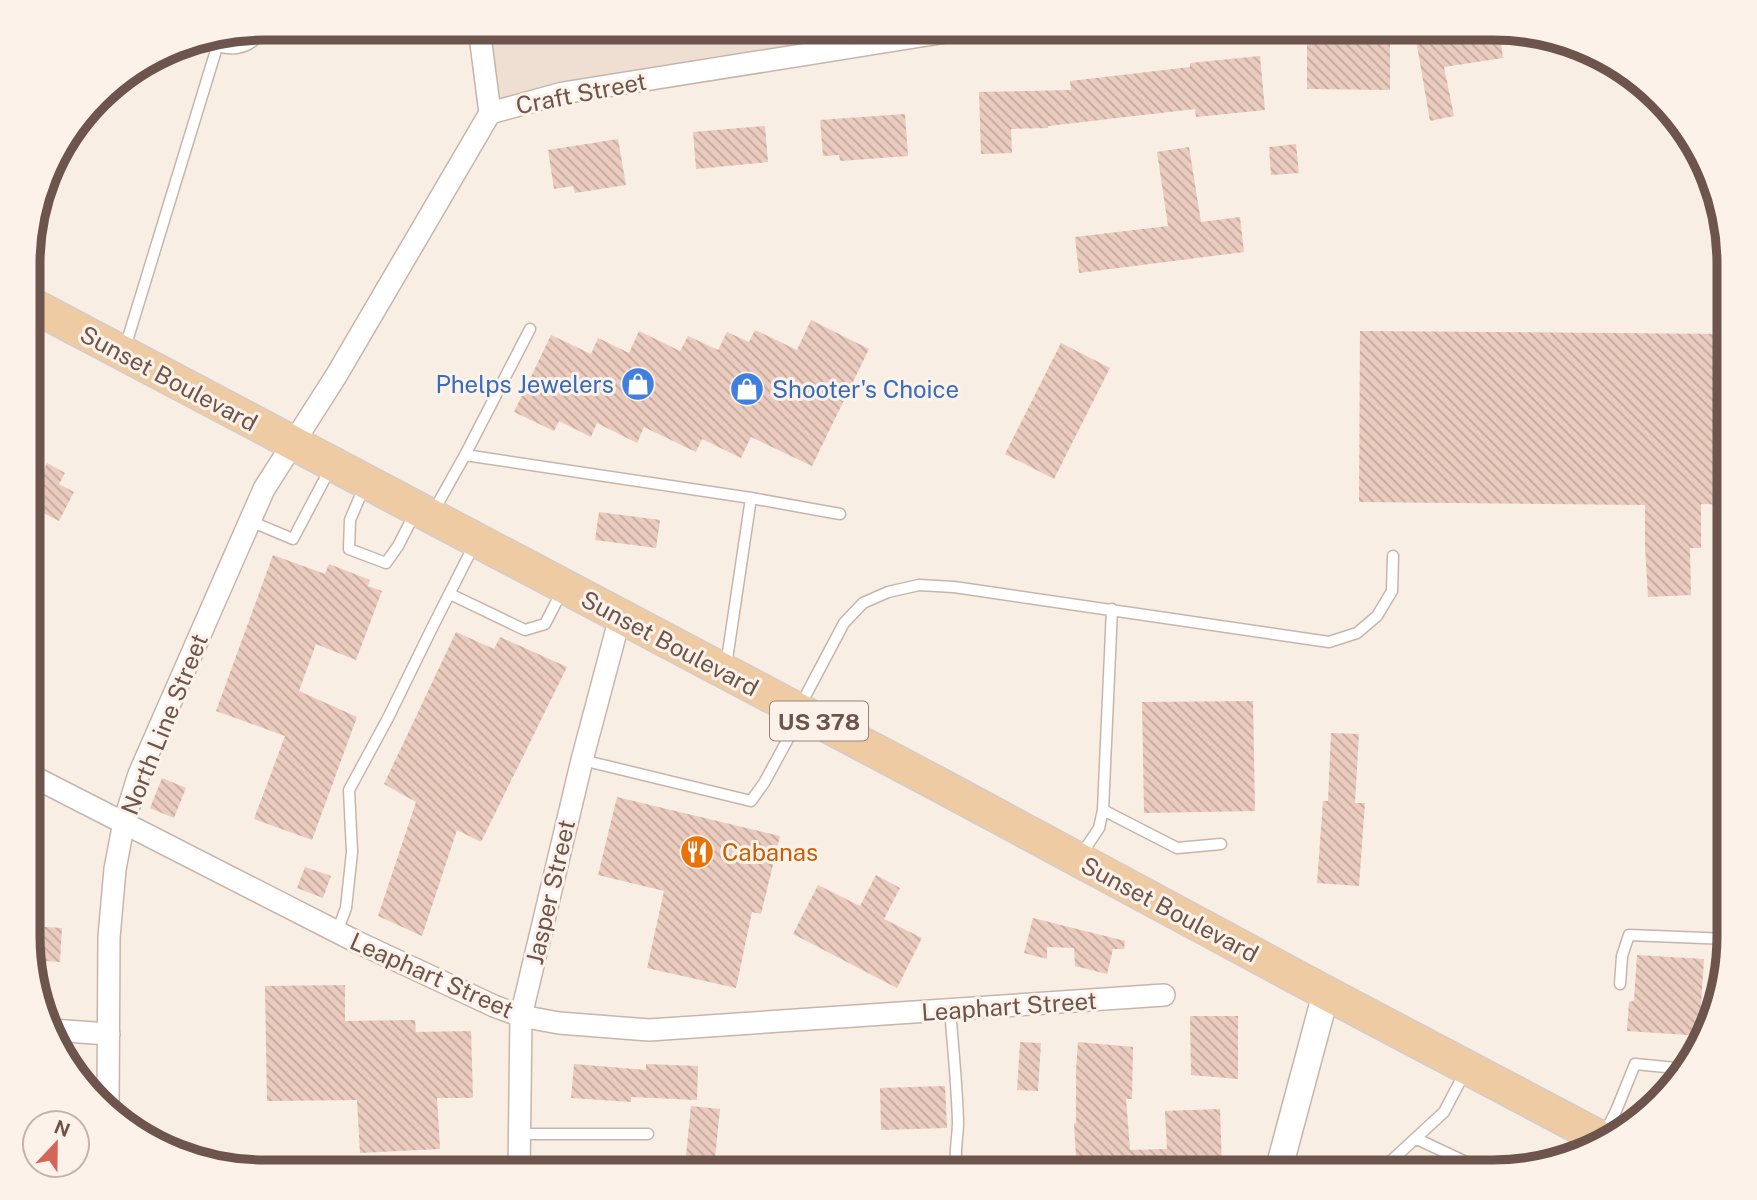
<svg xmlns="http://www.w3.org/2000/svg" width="1757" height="1200" font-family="'Public Sans',sans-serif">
	<defs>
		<pattern id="building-back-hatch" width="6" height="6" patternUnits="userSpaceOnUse" patternTransform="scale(1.75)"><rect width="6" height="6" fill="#eacbbe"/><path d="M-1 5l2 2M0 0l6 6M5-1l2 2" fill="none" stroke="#c2a89d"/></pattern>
	</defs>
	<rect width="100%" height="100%" fill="#f8eee3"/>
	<!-- residential -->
	<path fill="#efdfd3" d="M 479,28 L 971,28 L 490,113 Z"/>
	<!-- building -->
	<path fill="url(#building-back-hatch)" d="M 1414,28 L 1499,28 L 1503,58 L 1444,67 L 1454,116 L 1430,121 Z
		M 1307,39 L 1390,40 L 1390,90 L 1307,89 Z
		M 1260,56 L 1265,110 L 1196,117 L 1195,109 L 1048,126 L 1048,128 L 1011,129 L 1012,153 L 981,154 L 979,92 L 1071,90 L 1070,81 L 1190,67 L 1190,63 Z
		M 905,114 L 908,156 L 840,161 L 839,155 L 823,156 L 820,120 Z
		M 765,126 L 768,162 L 696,169 L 693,132 Z
		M 618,139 L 626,185 L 575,193 L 573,186 L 554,189 L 548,150 Z
		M 1296,144 L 1299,173 L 1271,175 L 1269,147 Z
		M 1189,147 L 1201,222 L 1240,217 L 1244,252 L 1079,273 L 1075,237 L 1168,226 L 1157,152 Z
		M 811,320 L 869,349 L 812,466 L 751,437 L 741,458 L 702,439 L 696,452 L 644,427 L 637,443 L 597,423 L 591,437 L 559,421 L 554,431 L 514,412 L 551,335 L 591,354 L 598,338 L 629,353 L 639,331 L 680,351 L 688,336 L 718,350 L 727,332 L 749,342 L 755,330 L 797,350 Z
		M 1360,331 L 1729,334 L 1729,505 L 1701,504 L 1701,548 L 1690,548 L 1691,595 L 1648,597 L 1645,547 L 1645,505 L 1359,502 Z
		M 1061,343 L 1110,368 L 1054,479 L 1005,454 Z
		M 47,463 L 65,473 L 59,484 L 74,492 L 59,521 L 30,506 L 30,468 L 42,474 Z
		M 599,512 L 660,520 L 656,548 L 595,540 Z
		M 273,555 L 325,574 L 329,564 L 370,580 L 368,586 L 382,591 L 356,660 L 316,644 L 299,691 L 357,717 L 312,840 L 254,819 L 285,736 L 216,711 Z
		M 456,632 L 494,649 L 500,637 L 567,667 L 481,842 L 457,830 L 422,936 L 378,916 L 416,802 L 384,784 Z
		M 1253,701 L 1255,811 L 1144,813 L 1142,702 Z
		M 1331,733 L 1359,734 L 1355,803 L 1365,803 L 1359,886 L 1317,883 L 1323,801 L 1328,801 Z
		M 162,778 L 186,788 L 174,818 L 150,808 Z
		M 617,797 L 780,836 L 761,914 L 752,912 L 736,988 L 647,968 L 664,891 L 598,875 Z
		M 305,867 L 331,876 L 323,898 L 297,888 Z
		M 876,875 L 900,888 L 884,919 L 922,938 L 897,988 L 793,934 L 818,885 L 860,906 Z
		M 1033,918 L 1125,941 L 1124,949 L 1113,949 L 1107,974 L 1075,966 L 1074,948 L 1047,947 L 1047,959 L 1024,953 Z
		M 30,926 L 62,928 L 60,962 L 30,960 Z
		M 1637,955 L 1704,959 L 1701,1005 L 1708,1005 L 1706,1031 L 1704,1036 L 1627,1031 L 1629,1002 L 1634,1001 Z
		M 345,985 L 345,1021 L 415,1020 L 416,1032 L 471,1031 L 473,1098 L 437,1098 L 440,1149 L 360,1153 L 357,1100 L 267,1101 L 265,986 Z
		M 1190,1016 L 1238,1016 L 1238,1079 L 1191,1075 Z
		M 1020,1042 L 1041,1043 L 1038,1091 L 1017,1090 Z
		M 1078,1042 L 1133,1047 L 1132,1099 L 1126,1099 L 1130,1150 L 1167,1149 L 1165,1111 L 1220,1109 L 1222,1167 L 1143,1169 L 1143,1172 L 1077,1172 L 1074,1124 L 1076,1123 L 1076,1070 Z
		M 574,1064 L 646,1070 L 646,1064 L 698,1066 L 697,1100 L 631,1097 L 631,1102 L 571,1098 Z
		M 945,1086 L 947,1128 L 881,1130 L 880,1088 Z
		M 691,1106 L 720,1109 L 714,1168 L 685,1165 Z"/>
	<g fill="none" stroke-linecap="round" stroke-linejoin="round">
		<!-- service casing -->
		<g stroke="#c7b5ac" stroke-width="13">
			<path id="service" d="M 205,40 C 227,53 250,52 264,28
				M 124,351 L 217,47
				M 465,455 L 530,329
				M 365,485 L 350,520 L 349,549 L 386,563 L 398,546 L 416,511
				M 751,498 L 840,514
				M 432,514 L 465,455 L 751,498 L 726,666
				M 250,521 L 293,539 L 331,467
				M 450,594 L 525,630 L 545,624 L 562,591
				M 799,708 L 844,623 L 863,603 L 888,592 L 919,585 L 954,587 L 1329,642 L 1357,633 L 1377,616 L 1392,591 L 1393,556
				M 582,760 L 751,801 L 764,783 L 801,715
				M 1103,810 L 1177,848 L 1221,844
				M 1081,855 L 1099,828 L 1103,810 L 1112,609
				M 337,932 L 346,908 L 352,852 L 349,790 L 388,718 L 431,630 L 475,543
				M 1620,984 L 1622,956 L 1629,935 L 1728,939 L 1728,953
				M 950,1010 C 953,1047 957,1085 958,1122 C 958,1139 953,1156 958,1172
				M 519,1134 L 648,1134
				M 1603,1136 L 1616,1111 L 1635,1064 L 1686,1069
				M 1417,1139 L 1487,1172
				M 1379,1172 L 1444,1112 L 1465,1072"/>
		</g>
		<!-- minor casing -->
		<g stroke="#c7b5ac" stroke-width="24">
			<path id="minor" d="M 479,28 L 490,113
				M 30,775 L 355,941 L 494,1006 L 521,1016 L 559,1023 L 649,1030 L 1164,995
				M 51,1030 L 109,1034
				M 108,1109 L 109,937 L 115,869 L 124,822 L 139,774 L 264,489 L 336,376 L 490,113 L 563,93 L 971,28
				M 519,1172 L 521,1016 L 582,760 L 620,617"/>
		</g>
		<!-- tertiary casing -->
		<g stroke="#c7b5ac" stroke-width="29">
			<path id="tertiary" d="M 1278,1172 L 1326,993"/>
		</g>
		<!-- primary casing -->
		<g stroke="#d3ccca" stroke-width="36">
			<path id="primary" d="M 30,304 L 936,783 L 1326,993 L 1606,1141"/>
		</g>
		<!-- service -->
		<use href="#service" stroke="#fff" stroke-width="10"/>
		<!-- minor -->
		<use href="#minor" stroke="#fff" stroke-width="21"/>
		<!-- tertiary -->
		<use href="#tertiary" stroke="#fff" stroke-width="26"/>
		<!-- primary -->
		<use href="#primary" stroke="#efcba4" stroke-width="33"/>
	</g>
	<!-- icons -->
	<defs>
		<g id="shop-disc" transform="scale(1.75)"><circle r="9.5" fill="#3f7fe0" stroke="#fcf2e9"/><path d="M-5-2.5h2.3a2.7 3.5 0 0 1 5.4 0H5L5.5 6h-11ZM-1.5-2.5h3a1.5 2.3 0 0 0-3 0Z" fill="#fff"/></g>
		<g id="restaurant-disc" transform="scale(1.75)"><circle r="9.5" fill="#e8710a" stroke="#fcf2e9"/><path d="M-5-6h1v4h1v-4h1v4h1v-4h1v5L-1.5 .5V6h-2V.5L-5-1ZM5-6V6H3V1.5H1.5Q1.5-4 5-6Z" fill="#fff"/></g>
	</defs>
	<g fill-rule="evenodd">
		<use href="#shop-disc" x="638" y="384"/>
		<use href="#shop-disc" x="747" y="389"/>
		<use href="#restaurant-disc" x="697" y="852"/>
	</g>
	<g text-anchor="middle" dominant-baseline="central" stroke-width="6" stroke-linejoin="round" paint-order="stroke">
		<!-- shield labels -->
		<rect fill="#fcf2e9" stroke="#98847c" stroke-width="2" x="770" y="701.5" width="98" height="39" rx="5"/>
		<g font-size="23" font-weight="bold" fill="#6d554d">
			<text x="819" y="721">US 378</text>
		</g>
		<!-- street labels -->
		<g font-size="24" fill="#6d554d" stroke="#fcf2e9">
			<text transform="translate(581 93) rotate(-11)">Craft Street</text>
			<text transform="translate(169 378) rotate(28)">Sunset Boulevard</text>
			<text transform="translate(670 643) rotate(28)">Sunset Boulevard</text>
			<text transform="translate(164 724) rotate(-68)">North Line Street</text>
			<text transform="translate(550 892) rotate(-77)">Jasper Street</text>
			<text transform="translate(1170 909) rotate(28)">Sunset Boulevard</text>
			<text transform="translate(432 975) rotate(24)">Leaphart Street</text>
			<text transform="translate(1009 1006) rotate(-4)">Leaphart Street</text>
		</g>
		<!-- shop labels -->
		<g font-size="24" fill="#366cbe" stroke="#fcf2e9" text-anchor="end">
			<text x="614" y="384">Phelps Jewelers</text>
			<text x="772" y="389" text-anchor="start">Shooter's Choice</text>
		</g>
		<!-- food labels -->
		<g font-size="24" fill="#c56008" stroke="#fcf2e9" text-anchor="start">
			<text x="722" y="852">Cabanas</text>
		</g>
	</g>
	<!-- crop -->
	<path d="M0 0H1757V1200H0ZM264 40H1493A224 224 0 0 1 1717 264V936A224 224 0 0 1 1493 1160H264A224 224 0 0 1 40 936V264A224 224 0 0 1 264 40Z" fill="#fcf2e9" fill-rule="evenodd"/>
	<path fill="none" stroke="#6d554d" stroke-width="9" d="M264 40H1493A224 224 0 0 1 1717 264V936A224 224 0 0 1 1493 1160H264A224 224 0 0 1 40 936V264A224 224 0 0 1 264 40Z"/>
	<!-- north arrow -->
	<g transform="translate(56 1144) rotate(22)"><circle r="33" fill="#fcf2e9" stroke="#c3b3ab" stroke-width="2"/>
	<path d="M0-5L12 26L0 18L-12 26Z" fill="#d36658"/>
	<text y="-10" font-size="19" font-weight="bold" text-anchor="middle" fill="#6d554d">N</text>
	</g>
</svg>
